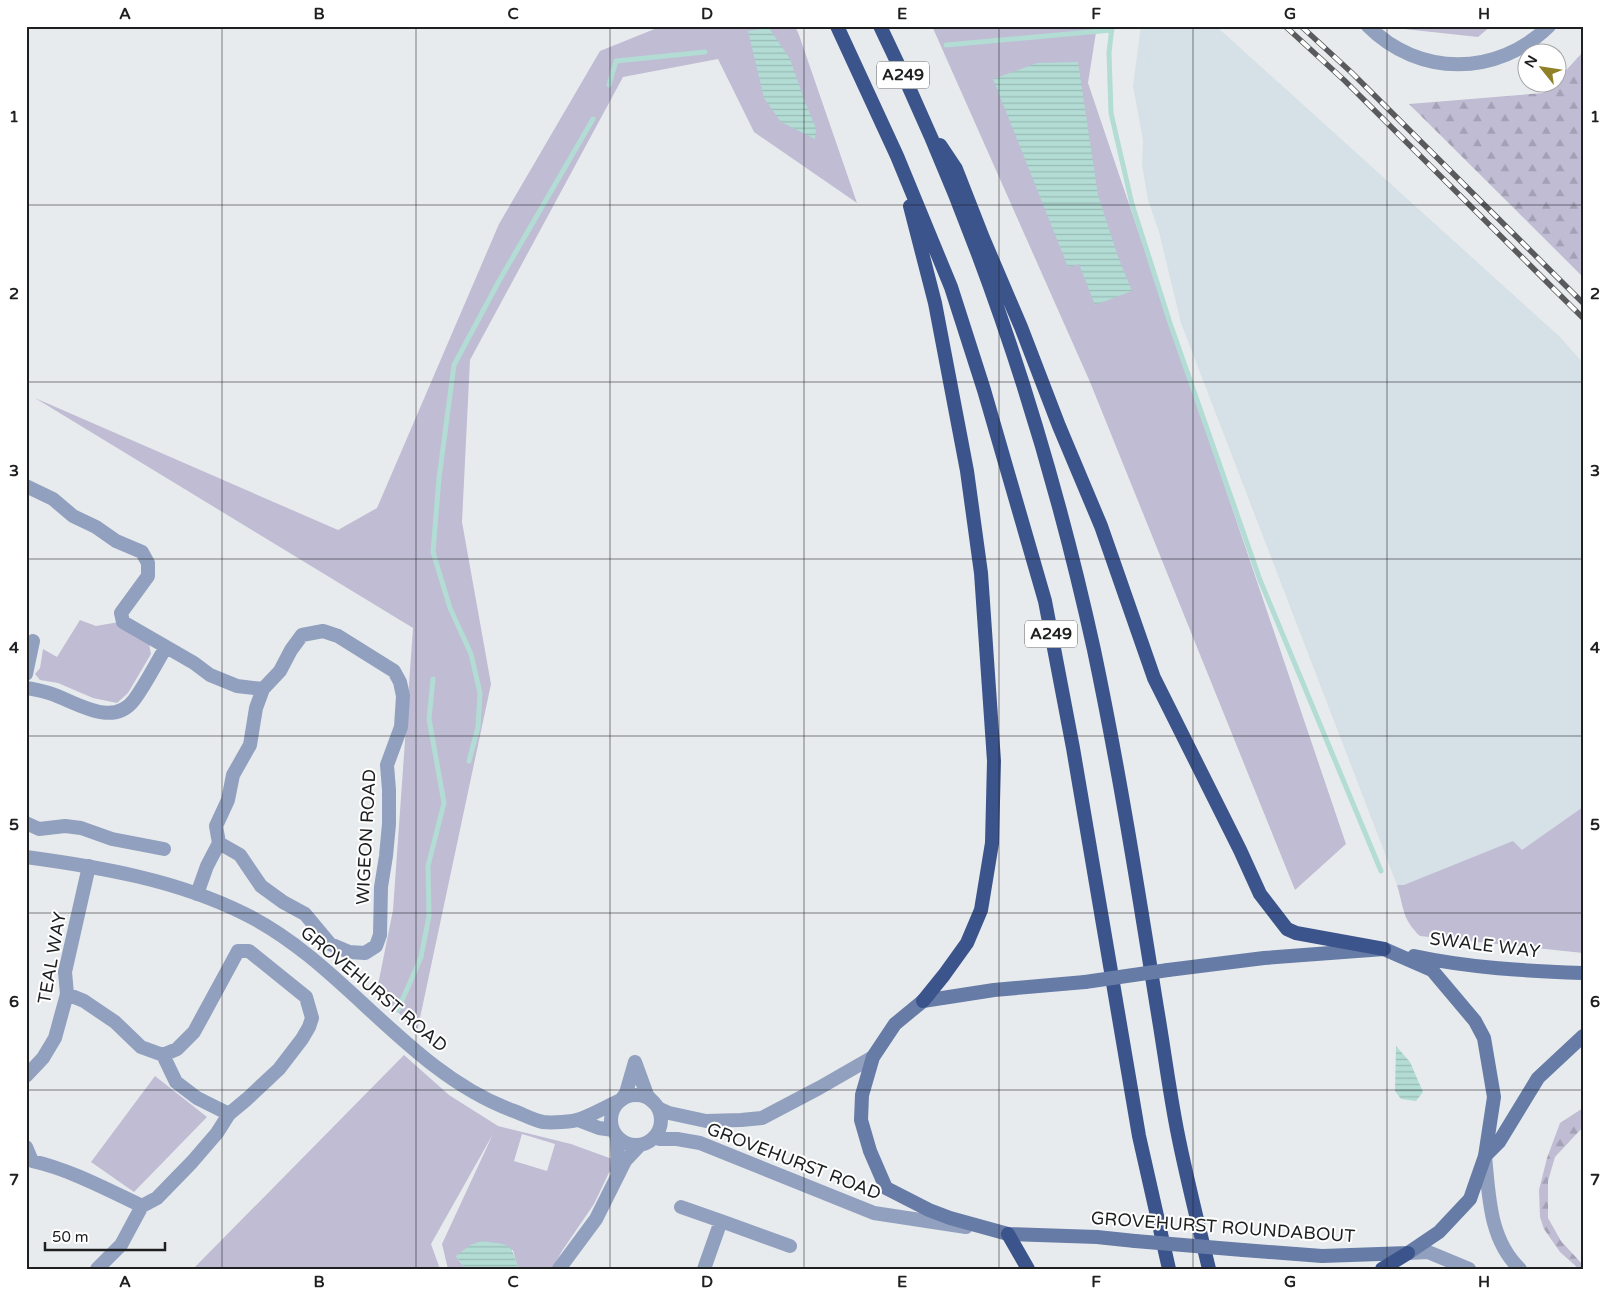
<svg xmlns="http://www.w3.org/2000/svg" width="1609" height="1295" font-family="'Varela Round',sans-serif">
	<defs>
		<pattern id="forest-firs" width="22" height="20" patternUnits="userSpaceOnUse" patternTransform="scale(1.25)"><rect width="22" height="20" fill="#bfbcd4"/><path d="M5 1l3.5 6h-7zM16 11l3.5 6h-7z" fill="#a4a1b6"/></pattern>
		<pattern id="water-rules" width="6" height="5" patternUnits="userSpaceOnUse" patternTransform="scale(1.25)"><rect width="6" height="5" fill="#b2dcd4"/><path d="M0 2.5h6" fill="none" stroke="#99bcb6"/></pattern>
	</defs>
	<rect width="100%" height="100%" fill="#e8ebed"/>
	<!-- built -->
	<path fill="#d6e0e7" d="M 1141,26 L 1216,26 L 1560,337 L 1583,363 L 1583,807 L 1522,850 L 1404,885 L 1397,885 L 1181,323 L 1159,232 L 1148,200 L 1142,165 L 1143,140 L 1133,86 Z"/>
	<!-- green -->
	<path fill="#bfbcd4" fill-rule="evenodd" d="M 662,26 L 795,26 L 799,35 L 857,203 L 754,132 L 718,59 L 623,77 L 470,360 L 462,522 L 491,684 L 417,1032 L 377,990 L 393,910 L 413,628 L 35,398 L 338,530 L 377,508 L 499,224 L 600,51 Z
		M 932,26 L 1097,26 L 1088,83 L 1346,844 L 1295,890 L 1090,382 Z
		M 1393,26 L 1491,26 L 1478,37 L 1395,28 Z
		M 80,620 L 96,626 L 119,622 L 149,644 L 151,654 L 128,693 L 117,703 L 93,698 L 58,683 L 40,680 L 35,674 L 40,668 L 43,649 L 57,657 Z
		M 1583,807 L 1583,953 L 1420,936 C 1402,919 1404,908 1397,885 L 1404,885 L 1513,841 L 1522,850 Z
		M 404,1055 L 449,1095 L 498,1126 L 571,1144 L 615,1160 L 594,1204 L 562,1251 L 552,1269 L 518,1269 L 513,1250 L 456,1256 L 465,1269 L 448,1269 L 442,1244 L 493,1134 L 431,1244 L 440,1269 L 193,1269 ZM 522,1134 L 555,1144 L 547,1171 L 514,1161 Z
		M 155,1076 L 207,1117 L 134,1192 L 91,1162 Z"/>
	<!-- forest -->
	<path fill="url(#forest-firs)" d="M 1583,52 L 1583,277 L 1409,104 L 1543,93 L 1554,83 L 1556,82 L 1557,80 Z
		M 1583,1108 L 1583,1127 L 1555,1157 L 1548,1181 L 1548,1218 L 1561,1241 L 1583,1265 L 1583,1269 L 1579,1269 L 1560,1252 L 1544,1229 L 1540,1217 L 1539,1190 L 1547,1158 L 1560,1123 Z"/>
	<!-- water -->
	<path fill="url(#water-rules)" d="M 769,28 L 790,59 L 805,102 L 816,128 L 815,139 L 781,122 L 764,98 L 748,31 Z
		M 1078,62 L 1098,195 L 1118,257 L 1132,291 L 1095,305 L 1079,264 L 1068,267 L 993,79 L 1037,63 Z
		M 1396,1046 L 1410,1062 L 1423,1092 L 1416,1101 L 1401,1099 L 1395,1091 Z
		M 482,1241 C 509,1245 511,1241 518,1269 L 465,1269 L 456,1256 L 470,1245 Z"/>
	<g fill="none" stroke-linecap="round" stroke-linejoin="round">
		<!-- stream -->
		<path stroke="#b2dcd4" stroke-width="5" d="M 1112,26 L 1109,53 L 1111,113 L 1132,204 L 1170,323 L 1260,580 L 1381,871
			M 946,45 L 1112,30
			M 609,85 L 616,61 L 705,52
			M 469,761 L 478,727 L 480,693 L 471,654 L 450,608 L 433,552 L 439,478 L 454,365 L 499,281 L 593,119
			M 398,1010 L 421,957 L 429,916 L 428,866 L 444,803 L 429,719 L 433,679"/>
		<!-- minor -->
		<path stroke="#91a0be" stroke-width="14" d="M 1368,26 C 1419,77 1497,77 1549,26
			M 26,486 L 53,499 L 73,516 L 96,527 L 116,541 L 142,552 L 148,563 L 148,576 L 121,613 L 123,622 L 194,663 L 210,675 L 237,686 L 263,689 L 256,708 L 250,745 L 233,775 L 228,800 L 216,826 L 219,843 L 207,866 L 197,894
			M 26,674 L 33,641
			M 26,688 C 34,689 42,691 49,693 C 75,701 112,729 134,700 C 146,684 155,665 166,647
			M 26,823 L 39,829 L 65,826 L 81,828 L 112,839 L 164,849
			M 219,843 L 240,855 L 261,886 L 283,902 L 305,914 L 330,944 L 349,952 L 365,953 L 376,946 L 380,935 L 381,887 L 386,856 L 389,824 L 389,790 L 387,765 L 401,727 L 403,696 L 400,682 L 394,671 L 338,636 L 323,631 L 302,635 L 291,650 L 280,671 L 263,689
			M 67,994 L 84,1001 L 115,1022 L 141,1047 L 163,1055 L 176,1082 L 197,1098 L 229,1114
			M 635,1062 L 647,1095 L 653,1102
			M 26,1076 L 43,1058 L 55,1038 L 67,994 L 65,972 L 89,866
			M 621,1100 L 626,1093 L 635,1062
			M 26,1147 L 32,1161 C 69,1169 108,1190 142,1206
			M 617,1171 L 618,1160 L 617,1137
			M 681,1207 L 721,1221
			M 97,1269 L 121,1245 L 142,1206 L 157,1198 L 192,1162 L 217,1133 L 229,1114 L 247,1099 L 279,1069 L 302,1039 L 309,1027 L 312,1018 L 306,997 L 249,951 L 238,951 L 194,1032 L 177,1049 L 163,1055
			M 559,1269 L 596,1219 L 625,1161 L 640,1145
			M 704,1269 L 721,1221 L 790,1246"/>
		<!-- tertiary -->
		<path stroke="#91a0be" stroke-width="14" d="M 26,857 C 100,867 177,880 245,914 C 344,963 406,1070 511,1110 C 521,1113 532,1120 543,1122 C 551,1123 573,1122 580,1119 C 594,1114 607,1106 621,1100
			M611 1120a25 25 0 1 1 50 0a25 25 0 1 1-50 0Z
			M 658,1108 L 669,1113 L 706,1121 L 741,1120 L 762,1118 L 819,1088 L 873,1057
			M 578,1120 L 599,1128 L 613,1130
			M 654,1137 L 660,1139 L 677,1139 L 700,1143 L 874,1213 L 966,1227
			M 1485,1156 C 1489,1195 1489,1240 1520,1269
			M 1408,1253 L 1428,1252 L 1469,1269"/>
		<!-- secondary -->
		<path stroke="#667ba6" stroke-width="14" d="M 1414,956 C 1470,968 1526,971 1583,973
			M 1168,970 L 1264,958 L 1384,949 L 1432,970 L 1475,1021 L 1484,1038 L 1494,1097 L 1485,1156 L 1470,1199 L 1439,1232 L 1408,1253 L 1322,1256 L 1243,1250
			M 1085,982 L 994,990 L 923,1001 L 895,1024 L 873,1057 L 862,1095 L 861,1120 L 870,1151 L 886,1188 L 929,1210 L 950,1218 L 1008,1234 L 1097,1237 L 1135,1241
			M 1485,1156 L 1499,1142 L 1538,1078 L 1583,1036"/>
		<!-- trunk -->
		<path stroke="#3c548c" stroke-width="14" d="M 837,26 L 897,156 L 951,287 L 984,390 L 1045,601 L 1073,748 L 1139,1136 L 1169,1269
			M 880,26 C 977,224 1047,436 1094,650 C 1119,769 1138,889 1157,1008 C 1164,1049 1169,1089 1177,1130 C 1186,1176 1198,1223 1209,1269
			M 940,145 L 956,169 L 983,238 L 1021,327 L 1059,426 L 1101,526 L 1154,678 L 1240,850 L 1260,894 L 1287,929 L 1296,933 L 1384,949
			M 910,206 L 935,303 L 967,471 L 981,573 L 994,761 L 992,843 L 981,910 L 967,943 L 944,975 L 923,1001
			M 1008,1234 L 1028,1269
			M 1382,1269 L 1408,1253"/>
		<!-- rail casing -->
		<g stroke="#595a5b" stroke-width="5.5">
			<path id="rail" d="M 1285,26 L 1345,81 L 1583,318
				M 1301,26 L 1352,73 L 1583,303"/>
		</g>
		<!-- rail -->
		<use href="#rail" stroke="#fff" stroke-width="4" stroke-dasharray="11" stroke-linecap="butt"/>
		<!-- secondary-bridge -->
		<path stroke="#667ba6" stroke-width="14" d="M 1085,982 L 1168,970
			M 1135,1241 L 1243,1250"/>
	</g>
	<!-- grid -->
	<path fill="none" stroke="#1e1f20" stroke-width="1" stroke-opacity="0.55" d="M 222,26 L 222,1269M 416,26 L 416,1269M 610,26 L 610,1269M 804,26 L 804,1269M 999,26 L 999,1269M 1193,26 L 1193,1269M 1387,26 L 1387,1269M 26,205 L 1583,205M 26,382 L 1583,382M 26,559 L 1583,559M 26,736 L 1583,736M 26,913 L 1583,913M 26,1090 L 1583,1090"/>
	<g text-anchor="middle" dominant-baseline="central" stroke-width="4" stroke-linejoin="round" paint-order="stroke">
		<!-- shield labels -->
		<g fill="#fff" stroke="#626263" stroke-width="1">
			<rect x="877" y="61.5" width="52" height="27" rx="4"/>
			<rect x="1025" y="620.5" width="52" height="27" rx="4"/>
		</g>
		<g font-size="16" font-weight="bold" fill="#1e1f20">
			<text x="903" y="75">A249</text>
			<text x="1051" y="634">A249</text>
		</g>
		<!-- street labels -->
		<g font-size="18" fill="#1e1f20" stroke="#fff">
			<text transform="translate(366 837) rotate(-87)">WIGEON ROAD</text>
			<text transform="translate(1485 945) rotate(7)">SWALE WAY</text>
			<text transform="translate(52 958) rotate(-80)">TEAL WAY</text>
			<text transform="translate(374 989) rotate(40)">GROVEHURST ROAD</text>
			<text transform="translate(794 1161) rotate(21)">GROVEHURST ROAD</text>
			<text transform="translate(1223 1227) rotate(4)">GROVEHURST ROUNDABOUT</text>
		</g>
	</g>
	<!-- border -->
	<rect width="1609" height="1295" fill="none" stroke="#ffffff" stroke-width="55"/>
	<!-- north arrow -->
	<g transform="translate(1542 68) rotate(300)"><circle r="24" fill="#ffffff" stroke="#a5a5a6"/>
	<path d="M0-4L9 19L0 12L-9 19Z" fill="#908128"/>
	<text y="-8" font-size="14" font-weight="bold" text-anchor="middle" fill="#1e1f20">N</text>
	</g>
	<!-- scale -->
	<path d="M45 1242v8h120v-8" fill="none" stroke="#1e1f20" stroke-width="2.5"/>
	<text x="52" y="1242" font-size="15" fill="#1e1f20" stroke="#ffffff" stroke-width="4" paint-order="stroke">50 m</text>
	<rect x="28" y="28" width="1554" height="1240" fill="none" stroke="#1e1f20" stroke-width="2"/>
	<g font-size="16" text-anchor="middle" font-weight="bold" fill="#1e1f20">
		<text x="125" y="19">A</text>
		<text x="319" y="19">B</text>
		<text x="513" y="19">C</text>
		<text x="707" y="19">D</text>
		<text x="902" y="19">E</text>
		<text x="1096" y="19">F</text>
		<text x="1290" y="19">G</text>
		<text x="1484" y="19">H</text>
		<text x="14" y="122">1</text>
		<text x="1595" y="122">1</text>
		<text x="14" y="299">2</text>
		<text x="1595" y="299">2</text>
		<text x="14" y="476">3</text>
		<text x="1595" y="476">3</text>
		<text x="14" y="653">4</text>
		<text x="1595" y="653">4</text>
		<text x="14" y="830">5</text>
		<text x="1595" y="830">5</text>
		<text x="14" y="1007">6</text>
		<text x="1595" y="1007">6</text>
		<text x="14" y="1185">7</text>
		<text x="1595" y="1185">7</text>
		<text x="125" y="1287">A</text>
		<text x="319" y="1287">B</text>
		<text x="513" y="1287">C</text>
		<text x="707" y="1287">D</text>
		<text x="902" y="1287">E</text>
		<text x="1096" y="1287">F</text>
		<text x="1290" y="1287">G</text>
		<text x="1484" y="1287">H</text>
	</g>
</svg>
